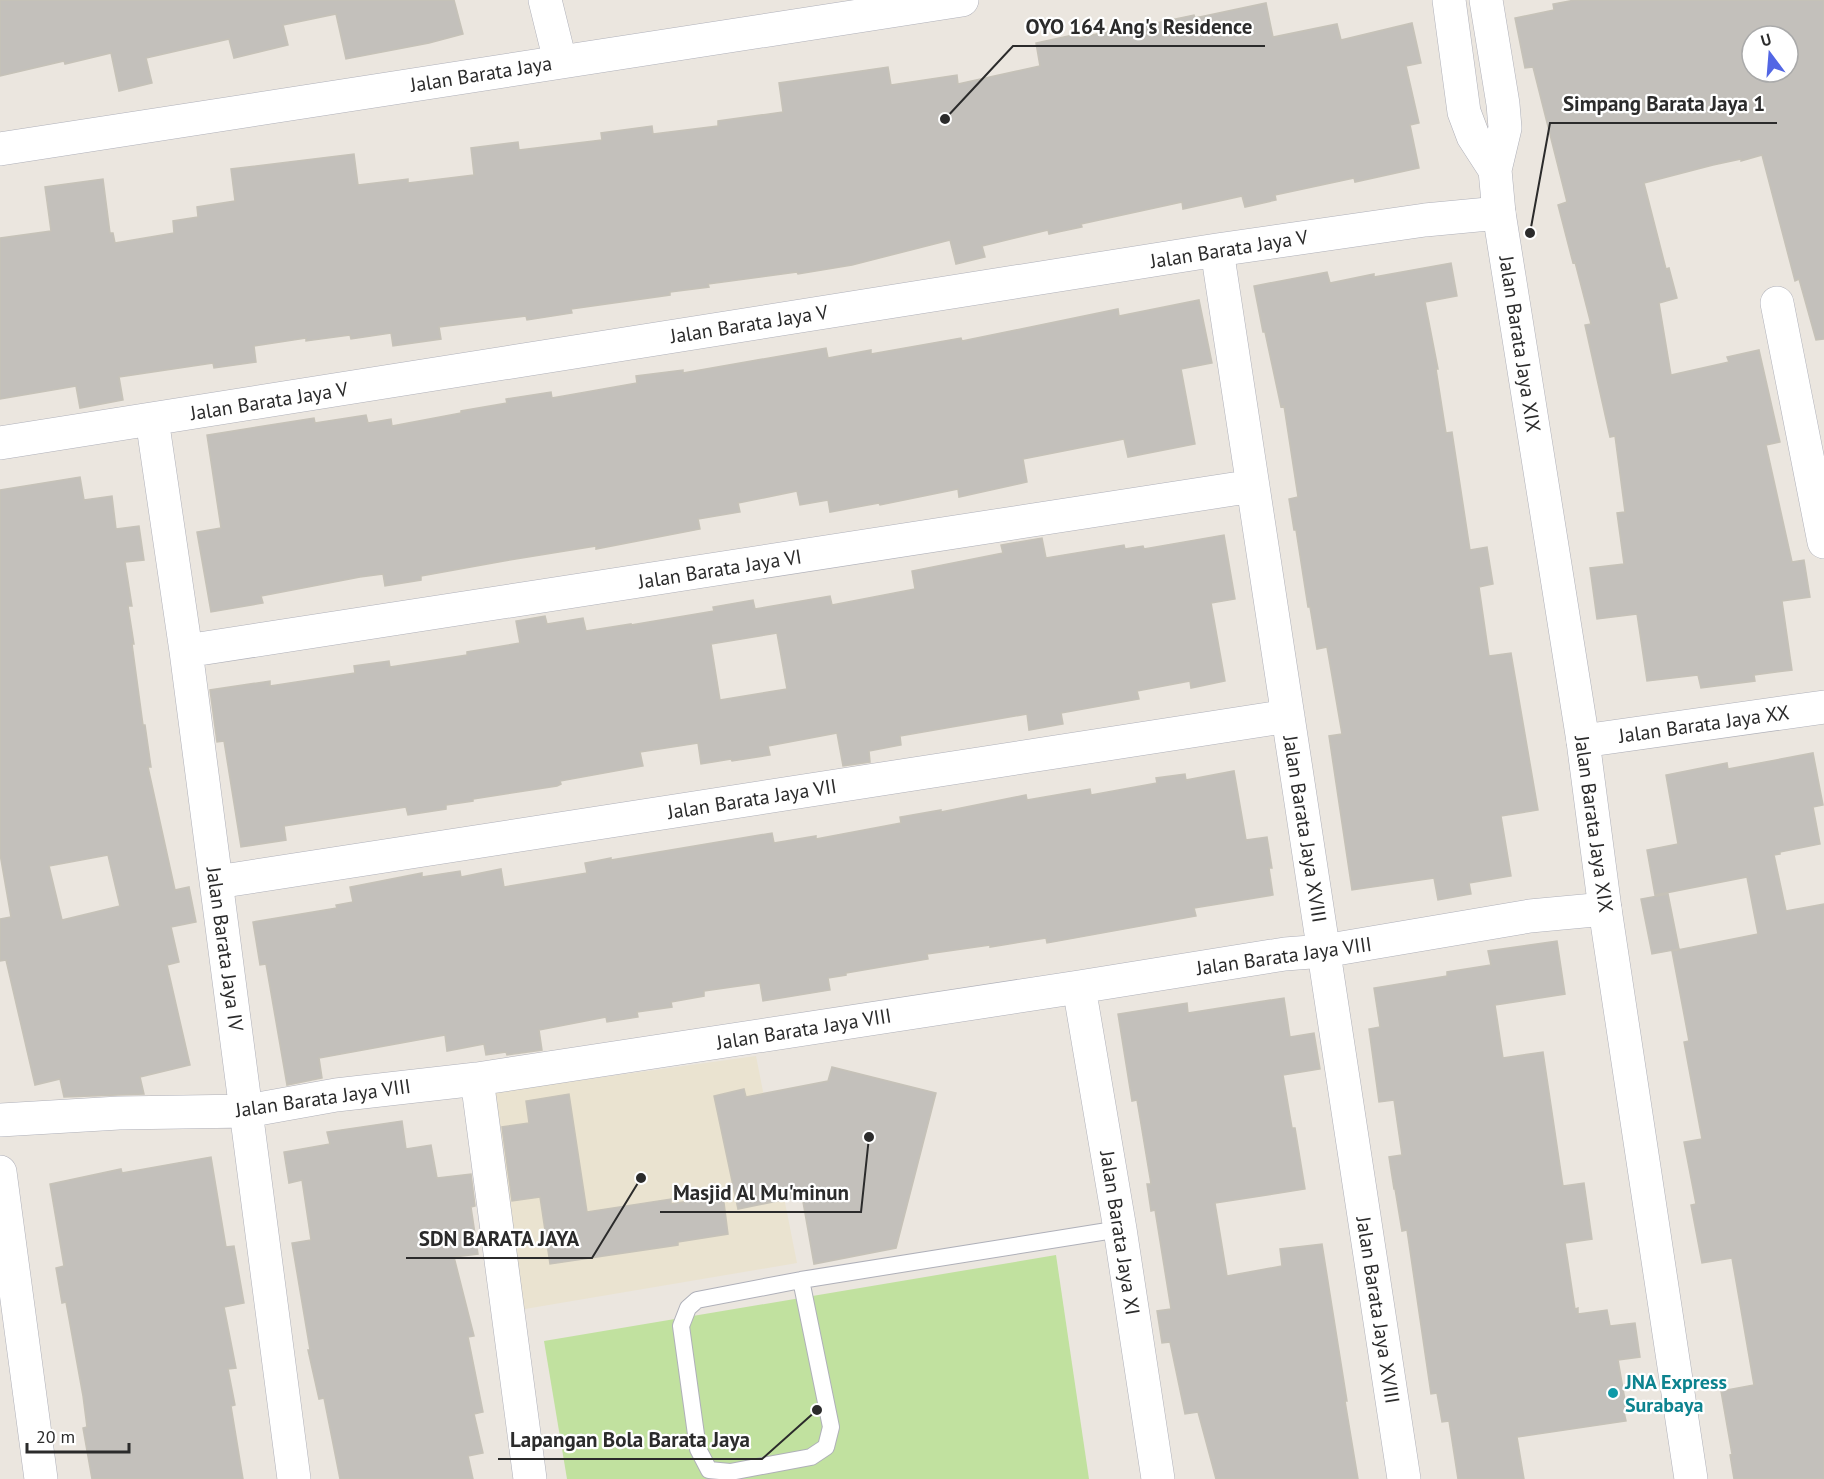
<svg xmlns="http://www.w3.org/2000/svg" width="1824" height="1479" font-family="'PT Sans',sans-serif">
	<rect width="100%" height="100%" fill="#ebe6df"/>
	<!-- education -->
	<path fill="#eae3d0" d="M 756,1056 L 797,1263 L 519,1310 L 489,1093 Z"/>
	<!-- pitch -->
	<path fill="#c1e19f" d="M 1056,1255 L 1089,1479 L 567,1479 L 544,1341 Z"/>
	<!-- building -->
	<path fill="#c3c0bb" stroke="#c6c2b8" stroke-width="1.5" fill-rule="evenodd" d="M 0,0 L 454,0 L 463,34 L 429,43 L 346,59 L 336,14 L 283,25 L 288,45 L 234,58 L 229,39 L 146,58 L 152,83 L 119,91 L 111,53 L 65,64 L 64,61 L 0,76 Z
		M 1575,0 L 1824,0 L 1824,339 L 1816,340 L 1799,279 L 1795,281 L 1762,155 L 1741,161 L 1741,159 L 1713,165 L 1644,183 L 1666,269 L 1669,268 L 1677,298 L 1659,303 L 1671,375 L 1729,362 L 1727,357 L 1759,350 L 1780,442 L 1766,445 L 1792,562 L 1804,560 L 1810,597 L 1782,601 L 1792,670 L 1754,675 L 1755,681 L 1701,688 L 1698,675 L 1647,681 L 1637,614 L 1597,619 L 1590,568 L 1624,564 L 1617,513 L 1625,512 L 1615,436 L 1610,437 L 1585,325 L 1591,324 L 1575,262 L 1573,263 L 1558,205 L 1567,202 L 1533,67 L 1525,68 L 1515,18 L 1554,10 L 1553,4 ZM 1752,36 L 1788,36 L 1788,72 L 1752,72 Z
		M 1266,3 L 1273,37 L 1337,24 L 1341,40 L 1412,23 L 1421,63 L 1406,66 L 1419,123 L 1410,125 L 1419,168 L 1355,182 L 1354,178 L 1275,195 L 1276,200 L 1245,207 L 1242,196 L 1183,209 L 1182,202 L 1081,224 L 1082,227 L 1058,232 L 1049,234 L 1048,230 L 982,246 L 985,257 L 956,264 L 950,240 L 852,265 L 798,274 L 797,272 L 708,284 L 709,287 L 670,292 L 670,295 L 571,309 L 572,313 L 527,320 L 526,316 L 439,327 L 441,339 L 393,346 L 391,333 L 351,339 L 350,335 L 306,341 L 306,338 L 254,346 L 256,362 L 214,368 L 213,363 L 119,377 L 123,400 L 80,408 L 76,386 L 0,399 L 0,238 L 51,231 L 45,187 L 103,179 L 110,233 L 113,233 L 115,243 L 174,233 L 173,221 L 198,217 L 197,207 L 235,201 L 231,169 L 354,154 L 358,185 L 408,179 L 408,183 L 474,175 L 471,148 L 518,142 L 519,150 L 602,140 L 601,133 L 652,126 L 653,134 L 718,126 L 718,121 L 783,112 L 779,83 L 888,67 L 891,85 L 957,75 L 958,84 L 1040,66 L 1036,43 L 1078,34 L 1079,38 L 1136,25 L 1137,27 L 1194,15 L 1195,18 Z
		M 1451,263 L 1457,296 L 1425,302 L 1438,369 L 1436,369 L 1446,433 L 1452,432 L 1470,550 L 1487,547 L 1493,584 L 1479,587 L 1489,656 L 1511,653 L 1538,810 L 1501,816 L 1511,876 L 1469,883 L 1471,894 L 1438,900 L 1434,878 L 1352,890 L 1329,736 L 1342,734 L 1327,647 L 1317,649 L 1310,607 L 1308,607 L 1296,530 L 1294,530 L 1289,499 L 1298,497 L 1284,406 L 1281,407 L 1265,332 L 1263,332 L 1254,286 L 1327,272 L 1330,283 L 1374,274 L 1374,277 Z
		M 1199,300 L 1212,363 L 1181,369 L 1195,444 L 1128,457 L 1124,439 L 1023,459 L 1027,482 L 959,497 L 958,489 L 880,505 L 879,503 L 830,512 L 828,500 L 800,505 L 797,491 L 738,503 L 740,512 L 698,519 L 700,529 L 596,549 L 596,546 L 504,561 L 421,576 L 421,580 L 385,586 L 383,574 L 360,577 L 261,596 L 263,603 L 211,612 L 197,532 L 221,528 L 207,435 L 314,418 L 315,423 L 366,415 L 368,423 L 391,419 L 392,426 L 461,413 L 461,411 L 507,403 L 506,399 L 551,392 L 552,398 L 637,383 L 636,376 L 683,370 L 683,373 L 826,348 L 828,358 L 871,350 L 871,354 L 961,338 L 962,341 L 1118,309 L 1119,316 Z
		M 80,477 L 84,500 L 112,496 L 116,529 L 139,526 L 144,560 L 125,562 L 132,606 L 128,606 L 134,644 L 132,644 L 143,725 L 145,725 L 151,767 L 148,767 L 175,890 L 189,887 L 196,922 L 171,927 L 179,962 L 167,965 L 190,1065 L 140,1077 L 144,1094 L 64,1097 L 60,1079 L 35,1085 L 6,960 L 0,961 L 0,919 L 11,917 L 0,854 L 0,490 ZM 108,855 L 120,906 L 62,920 L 49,866 Z
		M 1224,535 L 1235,599 L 1211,603 L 1225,681 L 1191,688 L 1190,681 L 1137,691 L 1139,699 L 1061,713 L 1063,724 L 1029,730 L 1027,714 L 900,736 L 901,745 L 869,751 L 870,762 L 843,766 L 837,733 L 768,746 L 770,755 L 732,761 L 731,759 L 701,764 L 698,743 L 640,752 L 643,766 L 560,781 L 561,784 L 557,786 L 473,799 L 473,801 L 446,805 L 446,809 L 408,815 L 406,807 L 284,826 L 286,840 L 241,847 L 224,741 L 217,742 L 210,690 L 270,681 L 270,686 L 355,673 L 354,666 L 389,661 L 390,667 L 467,655 L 467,652 L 520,643 L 516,621 L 545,616 L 547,624 L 583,618 L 586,631 L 631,624 L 631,625 L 714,611 L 713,607 L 753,600 L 755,609 L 830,596 L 832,605 L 915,589 L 912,571 L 1003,553 L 1001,545 L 1042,538 L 1046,558 L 1124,545 L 1125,549 L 1143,546 L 1144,549 ZM 777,633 L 787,689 L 720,700 L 711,644 Z
		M 1813,753 L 1823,805 L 1813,807 L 1820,844 L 1780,852 L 1780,854 L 1774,855 L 1786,911 L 1824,904 L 1824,1479 L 1734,1479 L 1730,1455 L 1732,1454 L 1721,1391 L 1754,1385 L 1732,1258 L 1702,1263 L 1691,1205 L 1696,1204 L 1684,1142 L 1702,1139 L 1684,1042 L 1689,1041 L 1672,951 L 1758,934 L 1747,877 L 1655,895 L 1647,850 L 1678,844 L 1666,775 L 1727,763 L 1728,769 Z
		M 1234,771 L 1246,840 L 1267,837 L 1272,868 L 1269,868 L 1273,895 L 1194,908 L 1196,916 L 1047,943 L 1046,938 L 990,947 L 990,945 L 927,954 L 928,959 L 846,973 L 846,975 L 828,978 L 830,990 L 763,1001 L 760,983 L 704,991 L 704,996 L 671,1002 L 672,1007 L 637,1012 L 638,1017 L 607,1022 L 606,1017 L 539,1030 L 542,1050 L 507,1055 L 506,1052 L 486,1055 L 484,1044 L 447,1051 L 445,1035 L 319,1058 L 322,1078 L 287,1085 L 266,964 L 260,965 L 253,922 L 337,908 L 336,905 L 353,902 L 350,887 L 422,873 L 422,877 L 460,871 L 461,877 L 501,869 L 504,887 L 587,873 L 585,863 L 611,858 L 611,860 L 772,833 L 774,843 L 816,836 L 816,839 L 901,823 L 900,817 L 941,810 L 941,812 L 1026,795 L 1027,800 L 1090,789 L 1091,795 L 1157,783 L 1156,778 L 1185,774 L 1186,780 Z
		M 1668,894 L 1679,949 L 1652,954 L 1641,899 Z
		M 1557,941 L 1565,994 L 1495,1005 L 1503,1058 L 1543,1052 L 1563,1186 L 1584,1183 L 1592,1239 L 1565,1243 L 1575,1309 L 1578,1308 L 1578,1314 L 1607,1310 L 1610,1326 L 1635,1323 L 1640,1357 L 1618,1360 L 1627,1412 L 1624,1412 L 1626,1421 L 1517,1437 L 1524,1479 L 1458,1479 L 1449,1421 L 1442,1422 L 1437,1393 L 1431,1394 L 1407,1230 L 1402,1231 L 1395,1189 L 1394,1189 L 1389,1157 L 1402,1155 L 1394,1100 L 1379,1102 L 1369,1029 L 1380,1027 L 1374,988 L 1447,976 L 1447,972 L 1491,965 L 1488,951 Z
		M 1284,998 L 1290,1037 L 1314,1033 L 1320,1069 L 1283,1075 L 1292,1128 L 1295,1128 L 1305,1189 L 1215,1203 L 1227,1276 L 1282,1266 L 1280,1249 L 1322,1244 L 1347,1401 L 1345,1401 L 1358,1479 L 1216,1479 L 1198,1412 L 1185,1414 L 1170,1342 L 1162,1343 L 1157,1311 L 1171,1309 L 1155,1210 L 1151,1211 L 1147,1184 L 1151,1184 L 1137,1100 L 1132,1101 L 1118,1014 L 1187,1003 L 1188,1013 Z
		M 832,1067 L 936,1093 L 896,1248 L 814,1264 L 802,1196 L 738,1209 L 714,1096 L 744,1089 L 746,1097 L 828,1081 Z
		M 569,1094 L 587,1212 L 671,1199 L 671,1204 L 723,1195 L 728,1234 L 678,1242 L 678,1245 L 550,1264 L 540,1197 L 512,1201 L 502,1127 L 529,1123 L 526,1101 Z
		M 402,1121 L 406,1149 L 431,1145 L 437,1178 L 471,1174 L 475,1206 L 471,1207 L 478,1254 L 454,1257 L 474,1336 L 468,1337 L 483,1412 L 474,1414 L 483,1453 L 468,1456 L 473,1479 L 340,1479 L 324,1398 L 319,1399 L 308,1350 L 310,1350 L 292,1243 L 311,1240 L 302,1180 L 289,1183 L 284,1152 L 330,1144 L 327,1132 Z
		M 211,1157 L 226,1247 L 234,1246 L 244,1303 L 224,1307 L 236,1368 L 228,1369 L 235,1405 L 231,1406 L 243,1479 L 92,1479 L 83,1428 L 87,1427 L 83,1396 L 66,1302 L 62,1303 L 56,1268 L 64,1266 L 50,1184 L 121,1169 L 122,1173 Z"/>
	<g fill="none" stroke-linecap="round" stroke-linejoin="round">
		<!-- service casing -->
		<g stroke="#afb0b9" stroke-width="18">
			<path id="service" d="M 801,1280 L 831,1427 L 826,1447 L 811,1457 L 730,1472 L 709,1470 L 698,1449 L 681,1326 L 688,1308 L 697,1300 L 801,1280 L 1120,1229"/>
		</g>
		<!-- minor casing -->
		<g stroke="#afb0b9" stroke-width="34">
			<path id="minor" d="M 545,0 L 560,61
				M 1217,250 L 1404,1479
				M 1777,303 L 1824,542
				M 152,419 L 186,651 L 294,1479
				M 0,443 L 1217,250 L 1425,220 L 1499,213
				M 186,651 L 1253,486
				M 1583,741 L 1824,707
				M 217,882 L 1288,716
				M 1079,987 L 1120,1229 L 1158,1479
				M 477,1079 L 530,1479
				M 0,1120 L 119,1113 L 247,1111 L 336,1095 L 477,1079 L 1079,987 L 1285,954 L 1324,951 L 1530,916 L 1605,909
				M 0,1172 L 41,1479"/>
		</g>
		<!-- tertiary casing -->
		<g stroke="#afb0b9" stroke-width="34">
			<path id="tertiary" d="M 1449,0 L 1464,112 L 1473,136 L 1495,170
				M 1486,0 L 1503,104 L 1505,128 L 1495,170 L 1499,213 L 1583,741 L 1605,909 L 1691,1479"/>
		</g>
		<!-- secondary casing -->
		<g stroke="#afb0b9" stroke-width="34">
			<path id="secondary" d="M 0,149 L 962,0"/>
		</g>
		<!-- service -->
		<use href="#service" stroke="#fff" stroke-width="16"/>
		<!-- minor -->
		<use href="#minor" stroke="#fff" stroke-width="33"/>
		<!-- tertiary -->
		<use href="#tertiary" stroke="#fff" stroke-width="33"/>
		<!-- secondary -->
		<use href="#secondary" stroke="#fff" stroke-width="33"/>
	</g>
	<!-- markers -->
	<circle fill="#0f9aa8" stroke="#fff" stroke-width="2" cx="1613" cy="1393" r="6"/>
	<g text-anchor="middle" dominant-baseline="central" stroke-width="4.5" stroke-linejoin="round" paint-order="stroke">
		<!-- street labels -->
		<g font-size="20" fill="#2b2b2b" stroke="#fff">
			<text transform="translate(481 74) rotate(-9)">Jalan Barata Jaya</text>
			<text transform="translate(1229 249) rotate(-9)">Jalan Barata Jaya V</text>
			<text transform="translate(749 324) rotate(-9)">Jalan Barata Jaya V</text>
			<text transform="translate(1520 344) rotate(81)">Jalan Barata Jaya XIX</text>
			<text transform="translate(269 401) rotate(-9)">Jalan Barata Jaya V</text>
			<text transform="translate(720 569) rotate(-9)">Jalan Barata Jaya VI</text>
			<text transform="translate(1704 724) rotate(-8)">Jalan Barata Jaya XX</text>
			<text transform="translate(752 799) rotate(-9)">Jalan Barata Jaya VII</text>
			<text transform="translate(1594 824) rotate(82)">Jalan Barata Jaya XIX</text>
			<text transform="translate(1305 829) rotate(81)">Jalan Barata Jaya XVIII</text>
			<text transform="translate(225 949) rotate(82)">Jalan Barata Jaya IV</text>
			<text transform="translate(1284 956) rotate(-8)">Jalan Barata Jaya VIII</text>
			<text transform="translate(804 1029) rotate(-9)">Jalan Barata Jaya VIII</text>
			<text transform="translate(323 1098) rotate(-8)">Jalan Barata Jaya VIII</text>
			<text transform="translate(1120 1233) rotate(81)">Jalan Barata Jaya XI</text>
			<text transform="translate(1378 1310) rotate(81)">Jalan Barata Jaya XVIII</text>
		</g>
		<!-- culture labels -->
		<g font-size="20" font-weight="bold" fill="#0d838f" stroke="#fff" text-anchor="start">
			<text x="1625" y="1382">JNA Express<tspan x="1625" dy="23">Surabaya</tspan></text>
		</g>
	</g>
	<!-- callouts -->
	<path fill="none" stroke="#2b2b2b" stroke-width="2" d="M945 119L1013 46H1265M1530 233L1550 123H1777M869 1137L861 1212H660M641 1178L592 1258H406M817 1410L762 1459H498"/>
	<g fill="#2b2b2b" stroke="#fff" stroke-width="2">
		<circle cx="945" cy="119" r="6"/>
		<circle cx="1530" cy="233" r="6"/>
		<circle cx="869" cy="1137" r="6"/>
		<circle cx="641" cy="1178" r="6"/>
		<circle cx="817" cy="1410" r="6"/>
	</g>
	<g font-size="21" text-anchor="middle" font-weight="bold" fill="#2b2b2b" stroke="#fff" stroke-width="4.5" stroke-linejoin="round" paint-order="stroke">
		<text x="1139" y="34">OYO 164 Ang's Residence</text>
		<text x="1664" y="111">Simpang Barata Jaya 1</text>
		<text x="761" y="1200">Masjid Al Mu'minun</text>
		<text x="499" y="1246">SDN BARATA JAYA</text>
		<text x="630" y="1447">Lapangan Bola Barata Jaya</text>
	</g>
	<!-- north arrow -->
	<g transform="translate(1770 54) rotate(344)"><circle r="28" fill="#ffffff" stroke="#aaaaaa" stroke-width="1.5"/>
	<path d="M0-4.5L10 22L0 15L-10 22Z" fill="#5266e4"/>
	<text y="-9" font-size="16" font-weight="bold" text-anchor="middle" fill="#2b2b2b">U</text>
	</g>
	<!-- scale -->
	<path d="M27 1443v9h102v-9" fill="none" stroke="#2b2b2b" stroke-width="3"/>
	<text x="36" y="1443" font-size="18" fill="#2b2b2b" stroke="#ffffff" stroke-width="4.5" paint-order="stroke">20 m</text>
</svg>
